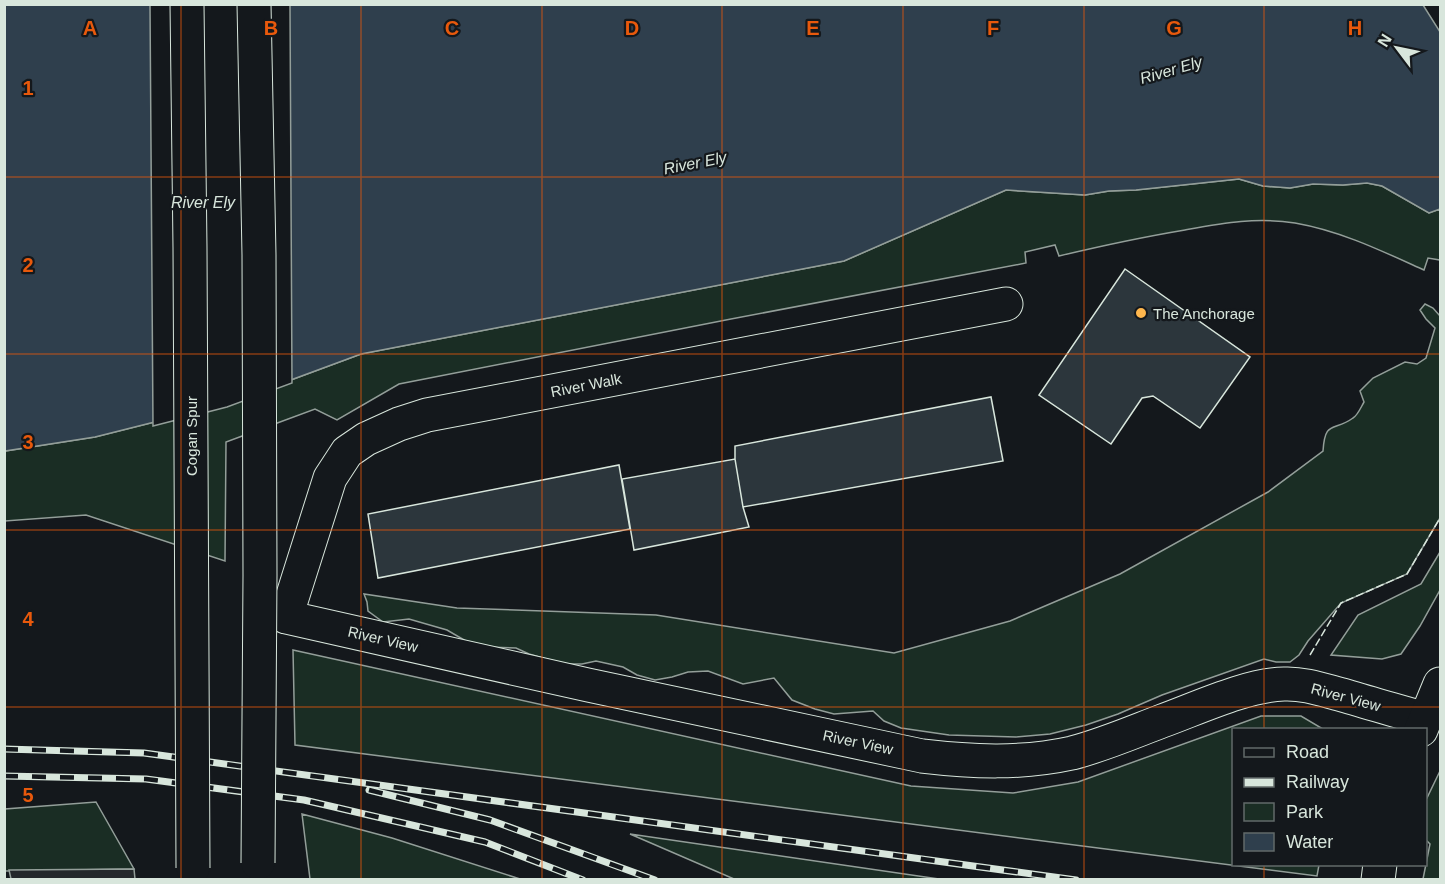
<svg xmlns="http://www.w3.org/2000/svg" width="1445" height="884" font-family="Arial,sans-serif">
	<rect width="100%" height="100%" fill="#14181c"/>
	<!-- green -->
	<path fill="#1a2d24" stroke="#939e99" stroke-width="1.5" d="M 1239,179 L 1263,186 L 1290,188 L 1313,184 L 1343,185 L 1367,183 L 1382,186 L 1429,213 L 1440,209 L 1440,260 L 1428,258 L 1424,270 C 1382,251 1341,231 1295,223 C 1256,217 1224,223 1185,230 C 1143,237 1101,246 1059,256 L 1055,245 L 1025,252 L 1026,263 L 731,319 L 399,384 L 337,420 L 315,409 L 226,442 L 225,561 L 86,515 L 5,521 L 5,451 L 95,437 L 226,404 L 361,354 L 844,261 L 1006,190 L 1085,195 L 1109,191 L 1136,190 Z
		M 1425,304 L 1433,308 L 1440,316 L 1440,518 L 1407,574 L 1341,603 L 1308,641 L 1299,655 L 1290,662 L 1276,662 L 1264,659 L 1162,695 L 1118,714 L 1086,725 L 1050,734 L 1016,737 L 949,735 L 901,728 L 884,721 L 873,711 L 834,714 L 815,709 L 792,700 L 774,678 L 743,684 L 708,671 L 688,672 L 672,677 L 655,680 L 637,675 L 623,667 L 596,661 L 582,664 L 564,664 L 529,654 L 516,648 L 485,647 L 471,644 L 447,630 L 409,619 L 383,622 L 368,611 L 367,602 L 364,594 L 457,608 L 656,615 L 894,653 L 1010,621 L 1120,574 L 1268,492 L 1323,451 C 1325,419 1334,432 1353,418 C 1358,415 1361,407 1364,402 L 1360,391 L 1373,378 L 1405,362 L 1417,364 L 1426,358 L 1435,328 L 1426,319 L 1420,310 Z
		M 1440,552 L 1440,590 L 1420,626 L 1401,654 L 1382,659 L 1331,655 L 1358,615 L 1421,584 Z
		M 293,650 L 911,786 L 1013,793 L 1078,782 L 1261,716 L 1301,716 L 1323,729 L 1234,730 L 1234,864 L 1319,865 L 1317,876 L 295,745 Z
		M 1440,771 L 1440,879 L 1423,879 L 1430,844 L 1426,840 L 1426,800 Z
		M 96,802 L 134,869 L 5,871 L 5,809 Z
		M 302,814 L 392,838 L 520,879 L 310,879 Z
		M 630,834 L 939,879 L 734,879 Z"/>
	<!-- parking -->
	<path fill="#24282b" stroke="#939e99" stroke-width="1.5" d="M 134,869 L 135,879 L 11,879 L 9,870 Z"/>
	<!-- water -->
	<path fill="#2f3f4d" stroke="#939e99" stroke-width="1.5" d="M 5,5 L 1440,5 L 1440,209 L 1429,213 L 1382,186 L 1367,183 L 1343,185 L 1313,184 L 1290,188 L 1263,186 L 1239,179 L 1136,190 L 1109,191 L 1085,195 L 1006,190 L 844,261 L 361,354 L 226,404 L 95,437 L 5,451 Z"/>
	<!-- pier -->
	<path fill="#14181c" stroke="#939e99" stroke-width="1.5" d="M 150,5 L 290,5 L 292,383 L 227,407 L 153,426 Z
		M 1423,5 L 1440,5 L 1440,32 Z"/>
	<!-- building -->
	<path fill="#2c363c" stroke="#d8e6dc" stroke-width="1.5" d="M 1125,269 L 1250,357 L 1200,428 L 1153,396 L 1142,398 L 1111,444 L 1039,395 Z
		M 991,397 L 1003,461 L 743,507 L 735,459 L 735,446 Z
		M 735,459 L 743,507 L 749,527 L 634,550 L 622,479 Z
		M 619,465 L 630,529 L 378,578 L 368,514 Z"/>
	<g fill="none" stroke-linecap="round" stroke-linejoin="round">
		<!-- street casing -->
		<g stroke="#d8e6dc" stroke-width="35">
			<path id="street" d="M 1006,304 L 427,415 L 399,424 L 366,439 L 347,452 L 330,478 L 286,617 L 588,685 L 922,756 C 973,762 1022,764 1072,753 C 1103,745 1133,732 1162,721 C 1198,708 1246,685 1284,684 C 1305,683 1326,691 1346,696 C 1372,704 1398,711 1425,719"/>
		</g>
		<!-- secondary casing -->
		<g stroke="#d8e6dc" stroke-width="35">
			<path id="secondary" d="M 1421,730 L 1440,684
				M 1378,880 L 1380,864"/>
		</g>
		<!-- street -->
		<use href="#street" stroke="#14181c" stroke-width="33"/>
		<!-- secondary -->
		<use href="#secondary" stroke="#14181c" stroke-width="33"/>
		<!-- rail casing -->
		<g stroke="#d8e6dc" stroke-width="7">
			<path id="rail" d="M 4,749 L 144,753 L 1076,880
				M 4,776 L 146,779 L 304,800 L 485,842 L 583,880
				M 369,790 L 490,820 L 655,880"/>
		</g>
		<!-- rail -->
		<use href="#rail" stroke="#14181c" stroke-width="4.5" stroke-dasharray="14" stroke-linecap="butt"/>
		<!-- primary-bridge casing -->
		<g stroke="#d8e6dc" stroke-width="35" stroke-linecap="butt">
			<path id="primary-bridge" d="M 187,4 L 190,248 L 193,868
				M 254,4 L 259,255 L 260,575 L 258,863"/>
		</g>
		<!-- primary-bridge -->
		<use href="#primary-bridge" stroke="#14181c" stroke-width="33"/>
		<!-- fence -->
		<path stroke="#d8e6dc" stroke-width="1.5" stroke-dasharray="8 3" stroke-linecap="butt" d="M 1310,655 L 1341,603 L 1407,574 L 1440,518"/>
	</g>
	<!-- grid -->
	<path fill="none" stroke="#e8590c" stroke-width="1.5" stroke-opacity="0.55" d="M 181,4 L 181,880M 361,4 L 361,880M 542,4 L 542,880M 722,4 L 722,880M 903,4 L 903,880M 1084,4 L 1084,880M 1264,4 L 1264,730M 4,177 L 1440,177M 4,354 L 1440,354M 4,530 L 1440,530M 4,707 L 1440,707M 1264,864 L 1264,880"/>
	<!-- markers -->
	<circle fill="#ffb74d" stroke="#14181c" stroke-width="2" cx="1141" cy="313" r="6"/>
	<g text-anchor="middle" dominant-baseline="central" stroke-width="4.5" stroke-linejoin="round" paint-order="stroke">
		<!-- poi labels -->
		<g font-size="15" fill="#d8e6dc" stroke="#14181c" text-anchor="start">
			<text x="1153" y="313">The Anchorage</text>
		</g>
		<!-- street labels -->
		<g font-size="15" fill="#d8e6dc" stroke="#14181c">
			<text transform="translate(586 385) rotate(-11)">River Walk</text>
			<text transform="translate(191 436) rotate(-90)">Cogan Spur</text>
			<text transform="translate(383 639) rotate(13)">River View</text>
			<text transform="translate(1346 697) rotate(15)">River View</text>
			<text transform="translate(858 742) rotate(12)">River View</text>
		</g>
		<!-- water labels -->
		<g font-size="16" font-style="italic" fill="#d8e6dc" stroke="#14181c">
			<text transform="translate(1171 70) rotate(-16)">River Ely</text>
			<text transform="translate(695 163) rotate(-11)">River Ely</text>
			<text x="203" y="202">River Ely</text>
		</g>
	</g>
	<g font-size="20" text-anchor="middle" font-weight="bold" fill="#e8590c" stroke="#14181c" stroke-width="4.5" stroke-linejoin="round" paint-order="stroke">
		<text x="90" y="35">A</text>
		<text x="271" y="35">B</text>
		<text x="452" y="35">C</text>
		<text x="632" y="35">D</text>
		<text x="813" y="35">E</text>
		<text x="993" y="35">F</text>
		<text x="1174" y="35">G</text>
		<text x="1355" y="35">H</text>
		<text x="28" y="95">1</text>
		<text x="28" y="272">2</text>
		<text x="28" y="449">3</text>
		<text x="28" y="626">4</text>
		<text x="28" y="802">5</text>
	</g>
	<!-- border -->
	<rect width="1445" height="884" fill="none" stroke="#d8e6dc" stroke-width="12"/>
	<!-- legend -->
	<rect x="1232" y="728" width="195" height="138" fill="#14181c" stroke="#626a69" stroke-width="1.5"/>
	<rect x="1244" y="748" width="30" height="9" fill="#14181c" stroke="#626a69" stroke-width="1.5"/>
	<text x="1286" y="758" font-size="18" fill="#d8e6dc">Road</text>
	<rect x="1244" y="778" width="30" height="9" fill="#d8e6dc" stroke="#626a69" stroke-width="1.5"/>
	<text x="1286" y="788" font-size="18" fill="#d8e6dc">Railway</text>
	<rect x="1244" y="803" width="30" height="18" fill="#1a2d24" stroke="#626a69" stroke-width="1.5"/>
	<text x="1286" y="818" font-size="18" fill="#d8e6dc">Park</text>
	<rect x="1244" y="833" width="30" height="18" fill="#2f3f4d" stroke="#626a69" stroke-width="1.5"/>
	<text x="1286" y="848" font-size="18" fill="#d8e6dc">Water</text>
	<!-- north arrow -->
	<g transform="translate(1397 48) rotate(302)" stroke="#14181c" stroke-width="4.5" paint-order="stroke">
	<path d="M0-4.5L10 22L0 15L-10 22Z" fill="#d8e6dc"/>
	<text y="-9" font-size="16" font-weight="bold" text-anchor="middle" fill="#d8e6dc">N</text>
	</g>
</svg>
